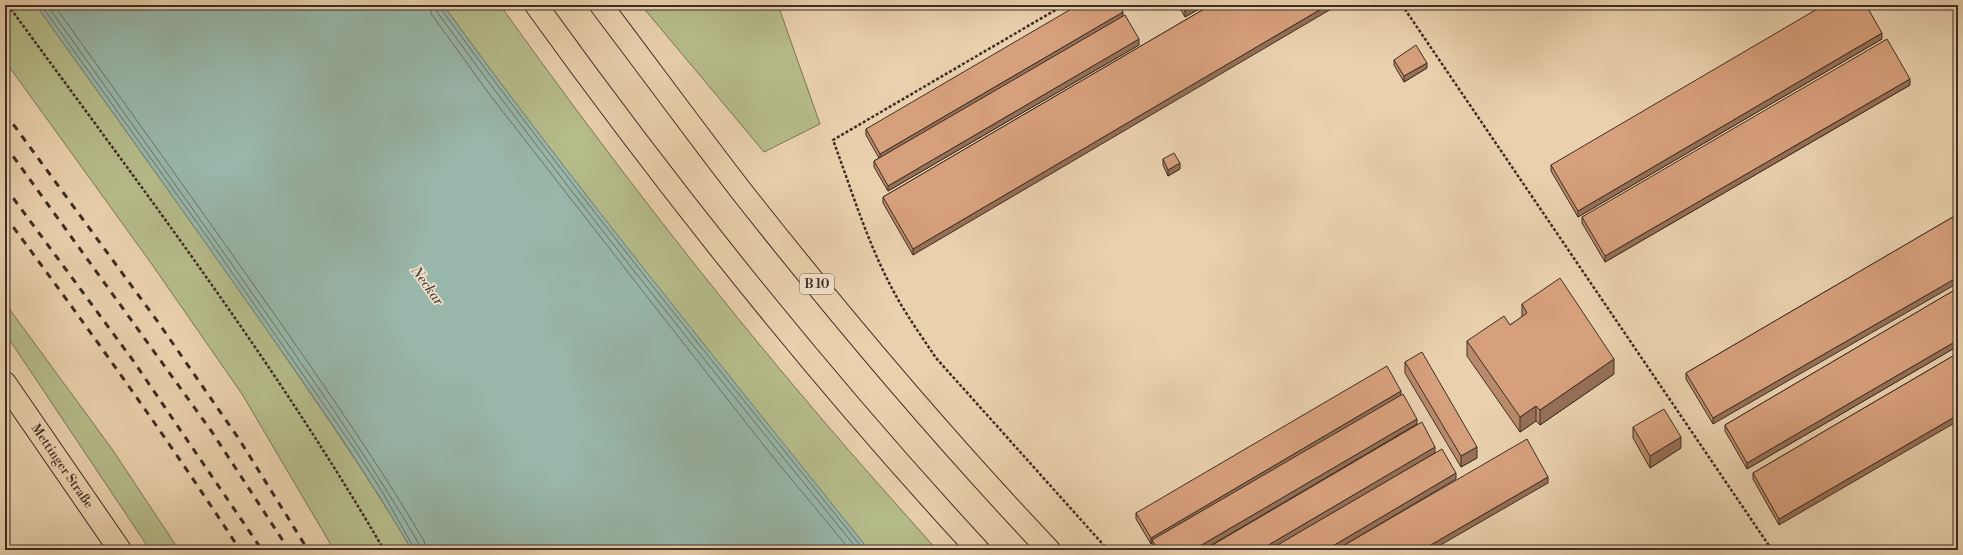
<svg xmlns="http://www.w3.org/2000/svg" width="1963" height="555" font-family="'Libre Bodoni',serif">
	<rect width="100%" height="100%" fill="#ead1ae"/>
	<filter id="stains"><feTurbulence type="fractalNoise" baseFrequency=".005" numOctaves="4"/><feColorMatrix values="0 0 0 0 .2 0 0 0 0 .09 0 0 0 0 .02 0 0 0 .5 -.17"/></filter>
	<radialGradient id="worn" r=".72"><stop offset=".6" stop-color="#630" stop-opacity="0"/><stop offset="1" stop-color="#630" stop-opacity=".3"/></radialGradient>
	<!-- green -->
	<path fill="#b6bc8b" stroke="#7a7558" d="M 5,5 L 36,5 C 113,113 191,221 267,330 C 317,403 367,474 412,550 L 334,550 L 242,394 L 151,263 L 5,61 Z
		M 443,5 L 500,5 C 601,146 708,286 821,418 C 859,463 898,506 937,550 L 869,550 C 723,372 579,192 443,5 Z
		M 641,5 L 778,5 L 820,124 L 764,152 Z
		M 5,303 L 112,449 L 179,550 L 150,550 L 5,333 Z"/>
	<!-- water -->
	<path fill="#98b7aa" stroke="#748074" d="M 36,5 L 443,5 C 579,192 725,370 869,550 L 412,550 C 368,475 319,404 269,333 C 192,223 114,114 36,5 Z"/>
	<g fill="none" stroke-linecap="round" stroke-linejoin="round">
		<!-- shore -->
		<path stroke="#6b7267" stroke-width="1" d="M 41,5 L 208,238 L 356,451 L 383,493 L 415,550
			M 47,5 C 124,113 202,221 278,330 C 327,400 376,470 419,544 L 420,550
			M 54,5 C 130,111 207,218 282,325 C 331,396 380,466 424,541 L 426,550
			M 429,5 L 432,15 L 490,95 L 659,312 L 769,452 L 850,550
			M 435,5 L 437,12 C 571,196 715,373 858,550
			M 440,5 L 441,9 C 576,194 721,372 864,550"/>
		<!-- major casing -->
		<g stroke="#3e2e24" stroke-width="24">
			<g id="major">
				<path id="s1" d="M 5,383 L 120,550"/>
			</g>
		</g>
		<!-- highway casing -->
		<g stroke="#3e2e24" stroke-width="24">
			<path id="highway" d="M 536,5 C 673,195 819,378 978,550
				M 601,5 C 648,67 694,130 742,192 C 839,315 941,436 1049,550"/>
		</g>
		<!-- path -->
		<path stroke="#3e2e24" stroke-width="2.5" stroke-dasharray="3 2" stroke-linecap="butt" d="M 8,5 C 138,183 273,359 384,550
			M 1064,5 L 833,140 C 852,191 868,245 895,294 C 907,316 922,337 936,358 L 1108,550
			M 1402,5 L 1772,550"/>
		<!-- major -->
		<use href="#major" stroke="#ead1ae" stroke-width="22"/>
		<!-- highway -->
		<use href="#highway" stroke="#ead1ae" stroke-width="22"/>
		<!-- rail -->
		<path stroke="#3e2e24" stroke-width="3" stroke-dasharray="7 7" stroke-linecap="butt" d="M 5,113 L 158,322 L 239,439 L 308,550
			M 5,145 L 212,432 L 289,550
			M 5,187 L 132,359 L 262,550
			M 5,216 C 86,325 166,436 240,550"/>
	</g>
	<!-- wall -->
	<path fill="#b98a6b" stroke="#3e2e24" d="M 1178,5 L 1206,5 L 1185,17 Z
		M 1211,5 L 913,255 L 883,203 L 883,197 Z
		M 1123,16 L 1139,45 L 888,191 L 874,167 L 874,161 L 879,158 L 866,135 L 866,129 Z
		M 1882,39 L 1578,217 L 1551,171 L 1551,165 Z
		M 1394,60 L 1427,68 L 1404,82 L 1394,65 Z
		M 1910,85 L 1605,262 L 1582,223 L 1582,217 Z
		M 1163,159 L 1180,169 L 1168,176 L 1163,165 Z
		M 1958,214 L 1713,424 L 1686,379 L 1686,373 Z
		M 1958,288 L 1958,346 L 1747,469 L 1725,431 L 1725,425 Z
		M 1522,304 L 1614,374 L 1540,425 L 1536,421 L 1520,432 L 1467,356 L 1467,341 L 1510,325 L 1522,317 Z
		M 1958,353 L 1779,525 L 1753,479 L 1753,473 Z
		M 1405,362 L 1477,458 L 1461,467 L 1405,373 Z
		M 1401,395 L 1417,424 L 1203,550 L 1155,550 L 1152,546 L 1152,543 L 1151,544 L 1136,519 L 1136,513 Z
		M 1633,427 L 1681,448 L 1650,468 L 1633,438 Z"/>
	<!-- shaded-wall -->
	<path fill="#967057" stroke="#3e2e24" d="M 1196,5 L 1206,5 L 1185,17 L 1185,11 Z
		M 1328,5 L 1338,5 L 913,255 L 913,249 Z
		M 1123,12 L 1123,18 L 880,160 L 880,154 Z
		M 1882,33 L 1882,39 L 1578,217 L 1578,211 Z
		M 1139,39 L 1139,45 L 888,191 L 888,186 Z
		M 1427,63 L 1427,68 L 1404,82 L 1404,76 Z
		M 1910,79 L 1910,85 L 1605,262 L 1605,256 Z
		M 1180,163 L 1180,169 L 1168,176 L 1168,170 Z
		M 1958,277 L 1958,283 L 1713,424 L 1713,418 Z
		M 1958,340 L 1958,346 L 1747,469 L 1747,463 Z
		M 1614,359 L 1614,374 L 1540,425 L 1540,410 Z
		M 1401,391 L 1401,397 L 1152,540 L 1152,543 L 1151,544 L 1151,538 Z
		M 1536,406 L 1536,421 L 1520,432 L 1520,417 Z
		M 1958,415 L 1958,421 L 1779,525 L 1779,519 Z
		M 1417,419 L 1417,424 L 1203,550 L 1193,550 Z
		M 1681,437 L 1681,448 L 1650,468 L 1650,456 Z
		M 1435,447 L 1435,453 L 1270,550 L 1260,550 Z
		M 1477,447 L 1477,458 L 1461,467 L 1461,456 Z
		M 1456,473 L 1456,479 L 1336,550 L 1326,550 Z
		M 1548,477 L 1548,483 L 1432,550 L 1422,550 Z"/>
	<!-- building -->
	<path fill="#d7a07c" stroke="#3e2e24" d="M 1078,5 L 1119,5 L 1123,12 L 880,154 L 866,129 Z
		M 1182,5 L 1196,5 L 1185,11 Z
		M 1211,5 L 1328,5 L 913,249 L 883,197 Z
		M 1824,5 L 1866,5 L 1882,33 L 1578,211 L 1551,165 Z
		M 1125,15 L 1139,39 L 888,186 L 874,161 Z
		M 1887,39 L 1910,79 L 1605,256 L 1582,217 Z
		M 1416,45 L 1427,63 L 1404,76 L 1394,60 Z
		M 1174,153 L 1180,163 L 1168,170 L 1163,159 Z
		M 1958,214 L 1958,277 L 1713,418 L 1686,373 Z
		M 1560,278 L 1614,359 L 1540,410 L 1536,406 L 1520,417 L 1467,341 L 1504,316 L 1510,325 L 1527,313 L 1522,304 Z
		M 1958,288 L 1958,340 L 1747,463 L 1725,425 Z
		M 1422,352 L 1477,447 L 1461,456 L 1405,362 Z
		M 1958,353 L 1958,415 L 1779,519 L 1753,473 Z
		M 1387,366 L 1401,391 L 1151,538 L 1136,513 Z
		M 1403,394 L 1417,419 L 1193,550 L 1158,550 L 1152,540 Z
		M 1664,409 L 1681,437 L 1650,456 L 1633,427 Z
		M 1422,422 L 1435,447 L 1260,550 L 1204,550 Z
		M 1527,439 L 1548,477 L 1422,550 L 1336,550 Z
		M 1442,449 L 1456,473 L 1326,550 L 1269,550 Z"/>
	<g text-anchor="middle" dominant-baseline="central" stroke-width="3.5" stroke-linejoin="round" paint-order="stroke">
		<!-- shield labels -->
		<rect fill="#f1e1ca" stroke="#746456" stroke-width="1" x="800" y="274" width="34" height="20" rx="3"/>
		<g font-size="12" font-weight="bold" fill="#3e2e24">
			<text x="817" y="284">B 10</text>
		</g>
		<!-- street labels -->
		<g font-size="13" fill="#3e2e24" stroke="#f1e1ca">
			<text stroke="none"><textPath href="#s1" startOffset="101">Mettinger Straße</textPath></text>
		</g>
		<!-- water labels -->
		<g font-size="14" font-style="italic" fill="#50493f" stroke="#f1e1ca">
			<text transform="translate(427 286) rotate(54)">Neckar</text>
		</g>
	</g>
	<!-- margin -->
	<rect width="1963" height="555" fill="none" stroke="#ead1ae" stroke-width="20"/>
	<rect x="6" y="6" width="1951" height="543" fill="none" stroke="#3e2e24" stroke-width="2"/>
	<rect x="10" y="10" width="1943" height="535" fill="none" stroke="#3e2e24"/>
	<rect width="100%" height="100%" filter="url(#stains)"/>
	<rect width="100%" height="100%" fill="url(#worn)"/>
</svg>
